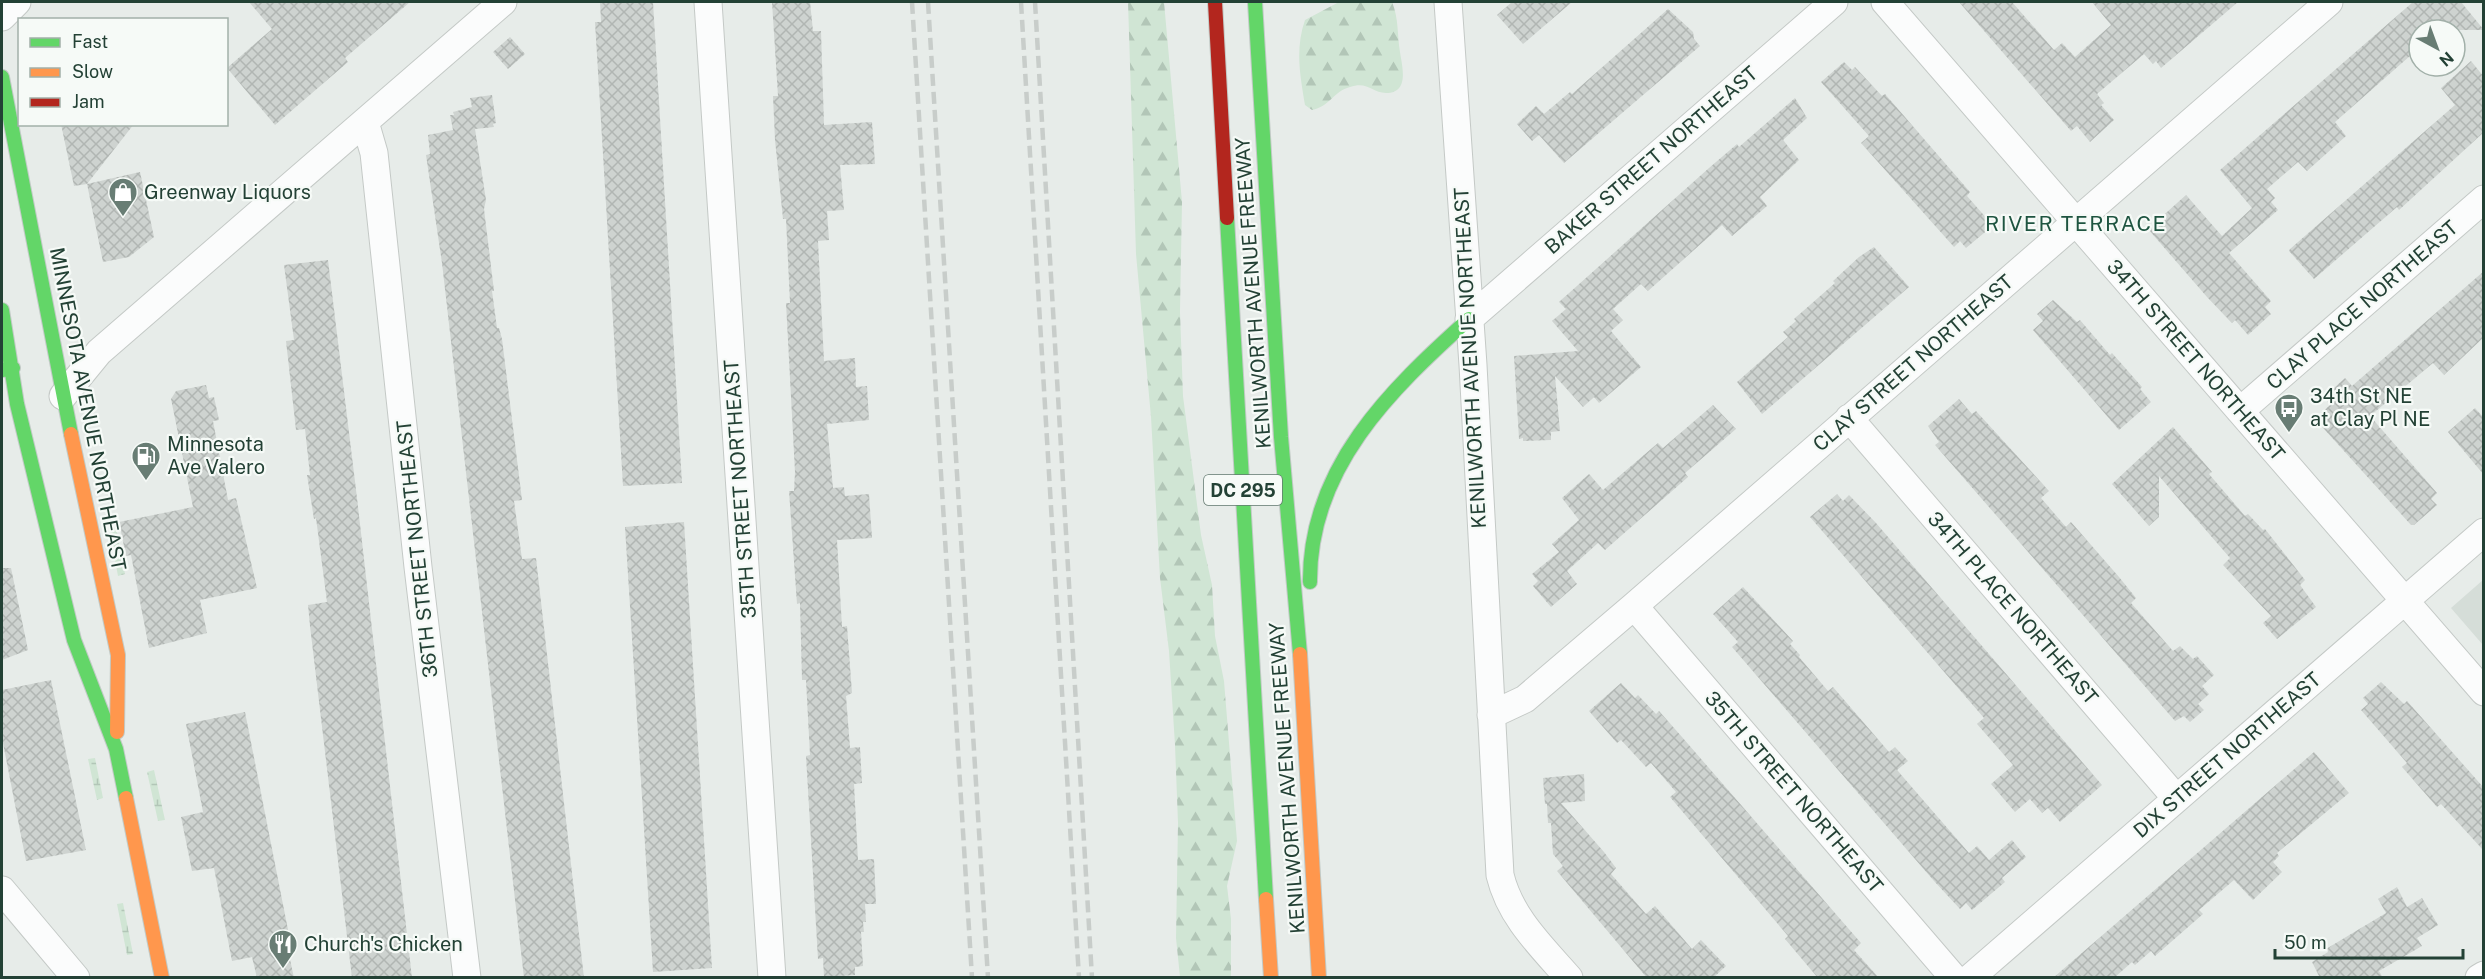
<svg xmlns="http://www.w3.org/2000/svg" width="2485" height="979" font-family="'Public Sans',sans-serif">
	<defs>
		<pattern id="forest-firs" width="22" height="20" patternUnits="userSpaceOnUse" patternTransform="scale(1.5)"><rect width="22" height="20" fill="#d0e5d4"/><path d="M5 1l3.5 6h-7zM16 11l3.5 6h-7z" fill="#b2c6b7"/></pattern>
		<pattern id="wetland-marsh" width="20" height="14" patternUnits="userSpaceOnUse" patternTransform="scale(1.5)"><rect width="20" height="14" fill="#d0e5d4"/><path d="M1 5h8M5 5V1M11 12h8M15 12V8" fill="none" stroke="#b2c6b7"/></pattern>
		<pattern id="building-cross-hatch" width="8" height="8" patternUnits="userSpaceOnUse" patternTransform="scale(1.5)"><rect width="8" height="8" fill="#ced3d0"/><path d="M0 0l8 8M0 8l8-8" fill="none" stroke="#b1b6b3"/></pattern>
	</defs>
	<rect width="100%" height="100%" fill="#e7ece9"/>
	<!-- built -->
	<path fill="#d5ddd8" d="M 2483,580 L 2483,645 L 2451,608 Z"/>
	<!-- forest -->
	<path fill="url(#forest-firs)" d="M 1128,2 L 1164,2 L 1182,202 L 1180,312 L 1183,396 L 1201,535 L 1212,585 L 1215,636 L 1224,681 L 1237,841 L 1227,886 L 1231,919 L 1231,977 L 1180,977 L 1176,938 L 1178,823 L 1175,745 L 1169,651 L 1160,578 L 1151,417 L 1136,254 Z
		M 1339,2 L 1392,2 C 1399,19 1397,34 1400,52 C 1402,66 1410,93 1386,93 C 1372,93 1368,81 1350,87 C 1334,91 1329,107 1312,110 L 1305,105 C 1300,75 1295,49 1305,20 Z"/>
	<!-- wetland -->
	<path fill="url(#wetland-marsh)" d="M 116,527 L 125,574 L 118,576 L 109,528 Z
		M 95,758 L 103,798 L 97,800 L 88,759 Z
		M 154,770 L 165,820 L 158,821 L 147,772 Z
		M 123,903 L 133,954 L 127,955 L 117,904 Z"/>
	<!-- building -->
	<path fill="url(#building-cross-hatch)" d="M 249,2 L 410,2 L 345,58 L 348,62 L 275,125 L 227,68 L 272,29 Z
		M 600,2 L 653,2 L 682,483 L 623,486 L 595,22 L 601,22 Z
		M 772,2 L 810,2 L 813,31 L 821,31 L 824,125 L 872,122 L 875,164 L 840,165 L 844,210 L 827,211 L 829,240 L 818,241 L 824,361 L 855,358 L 856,387 L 867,386 L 869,420 L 827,424 L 833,488 L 844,487 L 845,496 L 869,494 L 872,538 L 837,540 L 842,627 L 847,626 L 852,693 L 846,696 L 850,748 L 860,747 L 862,783 L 854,784 L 858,860 L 874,859 L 876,904 L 865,904 L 866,922 L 863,922 L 864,932 L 861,932 L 863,966 L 855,967 L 855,975 L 824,977 L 823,958 L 818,959 L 806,756 L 810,755 L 807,699 L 806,680 L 802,680 L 800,603 L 797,604 L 789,491 L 794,491 L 795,472 L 786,303 L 790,303 L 786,219 L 783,219 L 775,140 L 773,96 L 778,96 Z
		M 1512,2 L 1572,2 L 1523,44 L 1497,15 Z
		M 1959,2 L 2012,2 L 2054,50 L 2062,43 L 2075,57 L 2111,25 L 2092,2 L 2238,2 L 2161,68 L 2156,61 L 2153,64 L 2144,54 L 2097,94 L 2104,103 L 2101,105 L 2114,120 L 2090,142 L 2077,126 L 2071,131 Z
		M 2413,2 L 2461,2 L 2484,30 L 2419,30 L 2419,48 L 2335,122 L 2346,136 L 2307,171 L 2298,162 L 2267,189 L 2275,198 L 2271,202 L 2278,210 L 2229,253 L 2271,301 L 2265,307 L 2271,314 L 2248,335 L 2235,320 L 2232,323 L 2207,297 L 2148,229 L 2186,195 L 2222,236 L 2252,208 L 2220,170 Z
		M 1668,9 L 1693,32 L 1694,39 L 1700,46 L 1564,163 L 1539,135 L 1532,141 L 1517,124 L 1536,106 L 1544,114 L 1570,92 L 1572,94 Z
		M 510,37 L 525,54 L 508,69 L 493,52 Z
		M 2471,61 L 2484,77 L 2484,132 L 2399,210 L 2397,207 L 2314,279 L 2289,251 L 2290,249 L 2455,105 L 2441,88 Z
		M 1844,62 L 1852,70 L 1855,67 L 1882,96 L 1885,94 L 1970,192 L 1967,196 L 1989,221 L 1986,224 L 1990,228 L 1966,248 L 1960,241 L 1954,247 L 1861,143 L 1869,136 L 1821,82 Z
		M 492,95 L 496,123 L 493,124 L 494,127 L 475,129 L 486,200 L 484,209 L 494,291 L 492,291 L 497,328 L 499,328 L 502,339 L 522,500 L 514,501 L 522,559 L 536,558 L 584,978 L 524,978 L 442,263 L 426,155 L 430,154 L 428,135 L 453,130 L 450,115 L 454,115 L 453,112 L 472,107 L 470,98 Z
		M 1795,98 L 1807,118 L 1783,140 L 1799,160 L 1760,197 L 1767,206 L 1732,236 L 1722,225 L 1648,291 L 1641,284 L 1613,309 L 1623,320 L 1611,331 L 1641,367 L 1599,403 L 1594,397 L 1583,407 L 1555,376 L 1560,431 L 1551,432 L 1551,440 L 1523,441 L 1523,438 L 1519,439 L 1514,356 L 1578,351 L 1552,321 L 1566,309 L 1559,302 L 1709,168 L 1737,144 L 1739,147 Z
		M 61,124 L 134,124 L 87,184 L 74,186 Z
		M 140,172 L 154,237 L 129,257 L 103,262 L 87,184 Z
		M 1874,247 L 1909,287 L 1762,414 L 1737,382 L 1788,337 L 1783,332 L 1796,321 L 1794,319 L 1835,283 L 1833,281 L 1859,257 Z
		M 328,260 L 357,498 L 412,978 L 352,978 L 310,626 L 308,605 L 327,602 L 316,518 L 314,519 L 307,475 L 310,475 L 305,429 L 296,430 L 286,341 L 294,340 L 284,265 Z
		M 2484,271 L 2484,337 L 2444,375 L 2433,363 L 2370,416 L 2437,493 L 2431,499 L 2437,505 L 2414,525 L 2411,525 L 2315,419 L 2330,405 L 2324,397 L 2345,378 L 2352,386 Z
		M 2053,300 L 2077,322 L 2080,320 L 2110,355 L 2112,353 L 2142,387 L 2140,389 L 2151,402 L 2119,430 L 2033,330 L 2043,321 L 2037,314 Z
		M 206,385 L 209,398 L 214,397 L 219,420 L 213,421 L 228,500 L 236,498 L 257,588 L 200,600 L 207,633 L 149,648 L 131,555 L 126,556 L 119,522 L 193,507 L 171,399 L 176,391 Z
		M 1959,399 L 1972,414 L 1976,411 L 2049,491 L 2041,498 L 2066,527 L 2071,522 L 2119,577 L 2136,598 L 2131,603 L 2173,651 L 2180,646 L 2193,659 L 2197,656 L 2214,675 L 2202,686 L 2209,694 L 2198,704 L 2204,710 L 2190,722 L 2184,716 L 2175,721 L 1935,445 L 1939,442 L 1928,426 Z
		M 1713,405 L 1736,429 L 1685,473 L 1688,477 L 1605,550 L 1598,543 L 1567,571 L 1577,584 L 1551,607 L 1533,586 L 1538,581 L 1532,574 L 1559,552 L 1552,544 L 1579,520 L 1562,498 L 1589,474 L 1603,490 L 1658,443 L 1663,448 Z
		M 2475,408 L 2484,418 L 2484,475 L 2448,432 Z
		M 2173,427 L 2212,472 L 2209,474 L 2245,516 L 2248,514 L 2263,530 L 2265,529 L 2305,580 L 2300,585 L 2316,607 L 2277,639 L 2263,623 L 2271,616 L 2223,565 L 2230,558 L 2159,476 L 2159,517 L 2149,526 L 2112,484 Z
		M 1837,494 L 1843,501 L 1849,495 L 1876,523 L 2102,785 L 2060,822 L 2048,808 L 2042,813 L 2030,799 L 2015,812 L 1991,784 L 2013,765 L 1977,724 L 1984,718 L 1810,517 Z
		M 684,522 L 712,968 L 653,972 L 625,527 Z
		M 2,568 L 11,568 L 28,650 L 2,660 Z
		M 1743,587 L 1793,641 L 1790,644 L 1800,655 L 1799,657 L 1828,691 L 1833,687 L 1889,752 L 1895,747 L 1908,761 L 1897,770 L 1969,853 L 1977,846 L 1989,860 L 2012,840 L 2026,857 L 2002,878 L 2005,882 L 1972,910 L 1966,903 L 1960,909 L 1934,881 L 1732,647 L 1738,642 L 1713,614 Z
		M 51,680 L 86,850 L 26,861 L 2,738 L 2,690 Z
		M 2381,682 L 2404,704 L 2407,701 L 2484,788 L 2484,851 L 2441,804 L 2437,807 L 2402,767 L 2407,763 L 2361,710 L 2368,704 L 2363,698 Z
		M 1621,683 L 1635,698 L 1638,695 L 1656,714 L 1659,711 L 1682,737 L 1861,943 L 1854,950 L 1879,978 L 1818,978 L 1785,939 L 1788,936 L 1670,797 L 1676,792 L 1651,763 L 1646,767 L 1621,740 L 1617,743 L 1589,711 Z
		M 245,712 L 292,950 L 288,950 L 294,978 L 257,978 L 252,957 L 232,961 L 214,868 L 192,871 L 181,817 L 203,812 L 186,724 Z
		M 2314,752 L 2349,793 L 2277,853 L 2279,856 L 2273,862 L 2282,872 L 2253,900 L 2234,880 L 2199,910 L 2203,914 L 2155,956 L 2151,951 L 2135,965 L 2132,962 L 2114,978 L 2053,978 Z
		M 1584,774 L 1585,801 L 1561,803 L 1604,852 L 1616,868 L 1611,874 L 1646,914 L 1655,906 L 1692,949 L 1701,940 L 1726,966 L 1713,978 L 1647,978 L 1557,871 L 1563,866 L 1553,854 L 1551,823 L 1548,823 L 1547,804 L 1545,804 L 1543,778 Z
		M 2397,887 L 2407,907 L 2422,898 L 2438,925 L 2417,938 L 2422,946 L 2379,971 L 2383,978 L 2320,978 L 2312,962 L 2328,952 L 2326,949 L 2386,913 L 2378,899 Z"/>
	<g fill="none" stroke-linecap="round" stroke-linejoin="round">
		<!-- street casing -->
		<g stroke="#c4c9c6" stroke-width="29">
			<path id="street" d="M 708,2 L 772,978
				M 1448,2 L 1473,365 L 1500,875 C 1510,917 1541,946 1569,978
				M 1885,2 L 2484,692
				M 2,17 L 17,2
				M 365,122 L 374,153 L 418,567 L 467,978
				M 1469,319 L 1834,2
				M 63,396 L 99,352 L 503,2
				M 2240,411 L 2484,199
				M 1849,418 L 2176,798
				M 1634,606 L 1954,978
				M 1491,715 L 1525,699 L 1634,606 L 2329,2
				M 2,890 L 76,978
				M 1970,978 L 2484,532
				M 2479,978 L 2484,975"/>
		</g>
		<!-- fast casing -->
		<g stroke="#c2cac6" stroke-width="16">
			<path id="fast" d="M 1255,2 L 1281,437 L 1300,654
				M 2,77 L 71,434
				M 1227,218 L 1266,899
				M 2,310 L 17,404 L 74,640 L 116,749 L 126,798
				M 2,370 L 13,368
				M 1310,582 C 1309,468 1390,390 1469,319"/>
		</g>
		<!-- slow casing -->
		<g stroke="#c2cac6" stroke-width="16">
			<path id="slow" d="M 71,434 L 118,655 L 117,732
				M 1300,654 L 1319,978
				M 126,798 L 162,978
				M 1266,899 L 1271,978"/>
		</g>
		<!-- jam casing -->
		<g stroke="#c2cac6" stroke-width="16">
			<path id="jam" d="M 1215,2 L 1227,218"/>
		</g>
		<!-- street -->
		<use href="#street" stroke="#fbfcfc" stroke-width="27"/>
		<!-- fast -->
		<use href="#fast" stroke="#63d668" stroke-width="14"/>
		<!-- slow -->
		<use href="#slow" stroke="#ff974d" stroke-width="14"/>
		<!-- jam -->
		<use href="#jam" stroke="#b3261e" stroke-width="14"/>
		<!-- rail -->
		<path stroke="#c8cdca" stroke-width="4.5" stroke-dasharray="12 6" stroke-linecap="butt" d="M 912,2 L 972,978
			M 928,2 L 988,978
			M 1021,2 L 1079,978
			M 1035,2 L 1092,978"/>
	</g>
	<!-- icons -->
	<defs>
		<g id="shop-pin" transform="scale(1.5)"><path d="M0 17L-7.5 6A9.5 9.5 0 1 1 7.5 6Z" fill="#687d74" stroke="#f6faf7"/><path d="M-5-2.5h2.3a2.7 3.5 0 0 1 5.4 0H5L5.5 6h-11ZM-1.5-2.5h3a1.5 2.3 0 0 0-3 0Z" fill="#fff"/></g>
		<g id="bus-pin" transform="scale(1.5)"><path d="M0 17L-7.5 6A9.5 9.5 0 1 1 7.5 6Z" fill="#687d74" stroke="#f6faf7"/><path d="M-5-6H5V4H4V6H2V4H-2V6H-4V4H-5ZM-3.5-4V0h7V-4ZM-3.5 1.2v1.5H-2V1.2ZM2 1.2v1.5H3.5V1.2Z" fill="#fff"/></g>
		<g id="fuel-pin" transform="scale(1.5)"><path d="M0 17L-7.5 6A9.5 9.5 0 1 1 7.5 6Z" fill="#687d74" stroke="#f6faf7"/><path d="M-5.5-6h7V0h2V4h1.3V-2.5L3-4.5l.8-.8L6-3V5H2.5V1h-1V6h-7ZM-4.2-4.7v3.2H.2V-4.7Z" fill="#fff"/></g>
		<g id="restaurant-pin" transform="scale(1.5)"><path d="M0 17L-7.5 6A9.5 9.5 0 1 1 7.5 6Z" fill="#687d74" stroke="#f6faf7"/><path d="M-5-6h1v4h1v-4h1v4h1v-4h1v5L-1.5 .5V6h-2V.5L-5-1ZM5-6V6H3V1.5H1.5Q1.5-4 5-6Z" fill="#fff"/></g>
	</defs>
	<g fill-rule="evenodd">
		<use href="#shop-pin" x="123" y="192"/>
		<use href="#bus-pin" x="2289" y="408"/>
		<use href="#fuel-pin" x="146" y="456"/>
		<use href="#restaurant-pin" x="283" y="944"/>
	</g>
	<g text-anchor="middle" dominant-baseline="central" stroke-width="4.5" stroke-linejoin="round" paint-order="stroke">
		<!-- shield labels -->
		<rect fill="#f6faf7" stroke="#62786f" stroke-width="1.5" x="1204" y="475" width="78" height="30" rx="4.5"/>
		<g font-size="18" font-weight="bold" fill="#234135">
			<text x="1243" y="490">DC 295</text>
		</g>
		<!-- street labels -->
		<g font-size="20" fill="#234135" stroke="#f6faf7">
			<text transform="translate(1651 160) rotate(-41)">BAKER STREET NORTHEAST</text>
			<text transform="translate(1253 293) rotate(-94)">KENILWORTH AVENUE FREEWAY</text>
			<text transform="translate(2362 305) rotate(-41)">CLAY PLACE NORTHEAST</text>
			<text transform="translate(1470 358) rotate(-93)">KENILWORTH AVENUE NORTHEAST</text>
			<text transform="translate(2196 360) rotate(49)">34TH STREET NORTHEAST</text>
			<text transform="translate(1913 363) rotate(-41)">CLAY STREET NORTHEAST</text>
			<text transform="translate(88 409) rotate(79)">MINNESOTA AVENUE NORTHEAST</text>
			<text transform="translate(740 489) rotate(-94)">35TH STREET NORTHEAST</text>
			<text transform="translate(417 549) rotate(-96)">36TH STREET NORTHEAST</text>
			<text transform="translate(2013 608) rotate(49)">34TH PLACE NORTHEAST</text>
			<text transform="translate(2227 755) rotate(-41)">DIX STREET NORTHEAST</text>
			<text transform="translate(1287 778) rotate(-94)">KENILWORTH AVENUE FREEWAY</text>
			<text transform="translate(1794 792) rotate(49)">35TH STREET NORTHEAST</text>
		</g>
		<!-- poi labels -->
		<g font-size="20" fill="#234135" stroke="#f6faf7" text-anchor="start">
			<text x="144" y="192">Greenway Liquors</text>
			<text x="2310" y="396">34th St NE<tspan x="2310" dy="23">at Clay Pl NE</tspan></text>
			<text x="167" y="444">Minnesota<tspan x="167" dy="23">Ave Valero</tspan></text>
			<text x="304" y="944">Church's Chicken</text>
		</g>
		<!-- neighbourhood labels -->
		<g font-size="21" letter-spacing="1.5" fill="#1e5440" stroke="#f6faf7">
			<text x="2076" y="223">RIVER TERRACE</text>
		</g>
	</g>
	<!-- border -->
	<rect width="2485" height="979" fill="none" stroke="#234135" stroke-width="6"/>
	<!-- legend -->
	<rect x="18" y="18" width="210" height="108" fill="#f6faf7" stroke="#a2b0a9" stroke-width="1.5"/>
	<rect x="30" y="38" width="30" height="9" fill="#63d668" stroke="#a2b0a9" stroke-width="1.5"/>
	<text x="72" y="48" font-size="18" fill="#234135">Fast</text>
	<rect x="30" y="68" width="30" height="9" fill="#ff974d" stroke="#a2b0a9" stroke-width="1.5"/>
	<text x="72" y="78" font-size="18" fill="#234135">Slow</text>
	<rect x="30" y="98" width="30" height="9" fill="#b3261e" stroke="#a2b0a9" stroke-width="1.5"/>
	<text x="72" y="108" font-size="18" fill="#234135">Jam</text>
	<!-- north arrow -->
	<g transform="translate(2437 48) rotate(139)"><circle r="28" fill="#f6faf7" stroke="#a2b0a9" stroke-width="1.5"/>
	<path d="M0-4.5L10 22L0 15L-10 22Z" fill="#687d74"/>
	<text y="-9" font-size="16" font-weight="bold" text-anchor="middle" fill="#234135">N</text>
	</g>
	<!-- scale -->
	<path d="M2275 949v9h188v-9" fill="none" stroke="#234135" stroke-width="3"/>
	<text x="2284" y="949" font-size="18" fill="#234135" stroke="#f6faf7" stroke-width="4.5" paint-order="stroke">50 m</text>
</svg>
